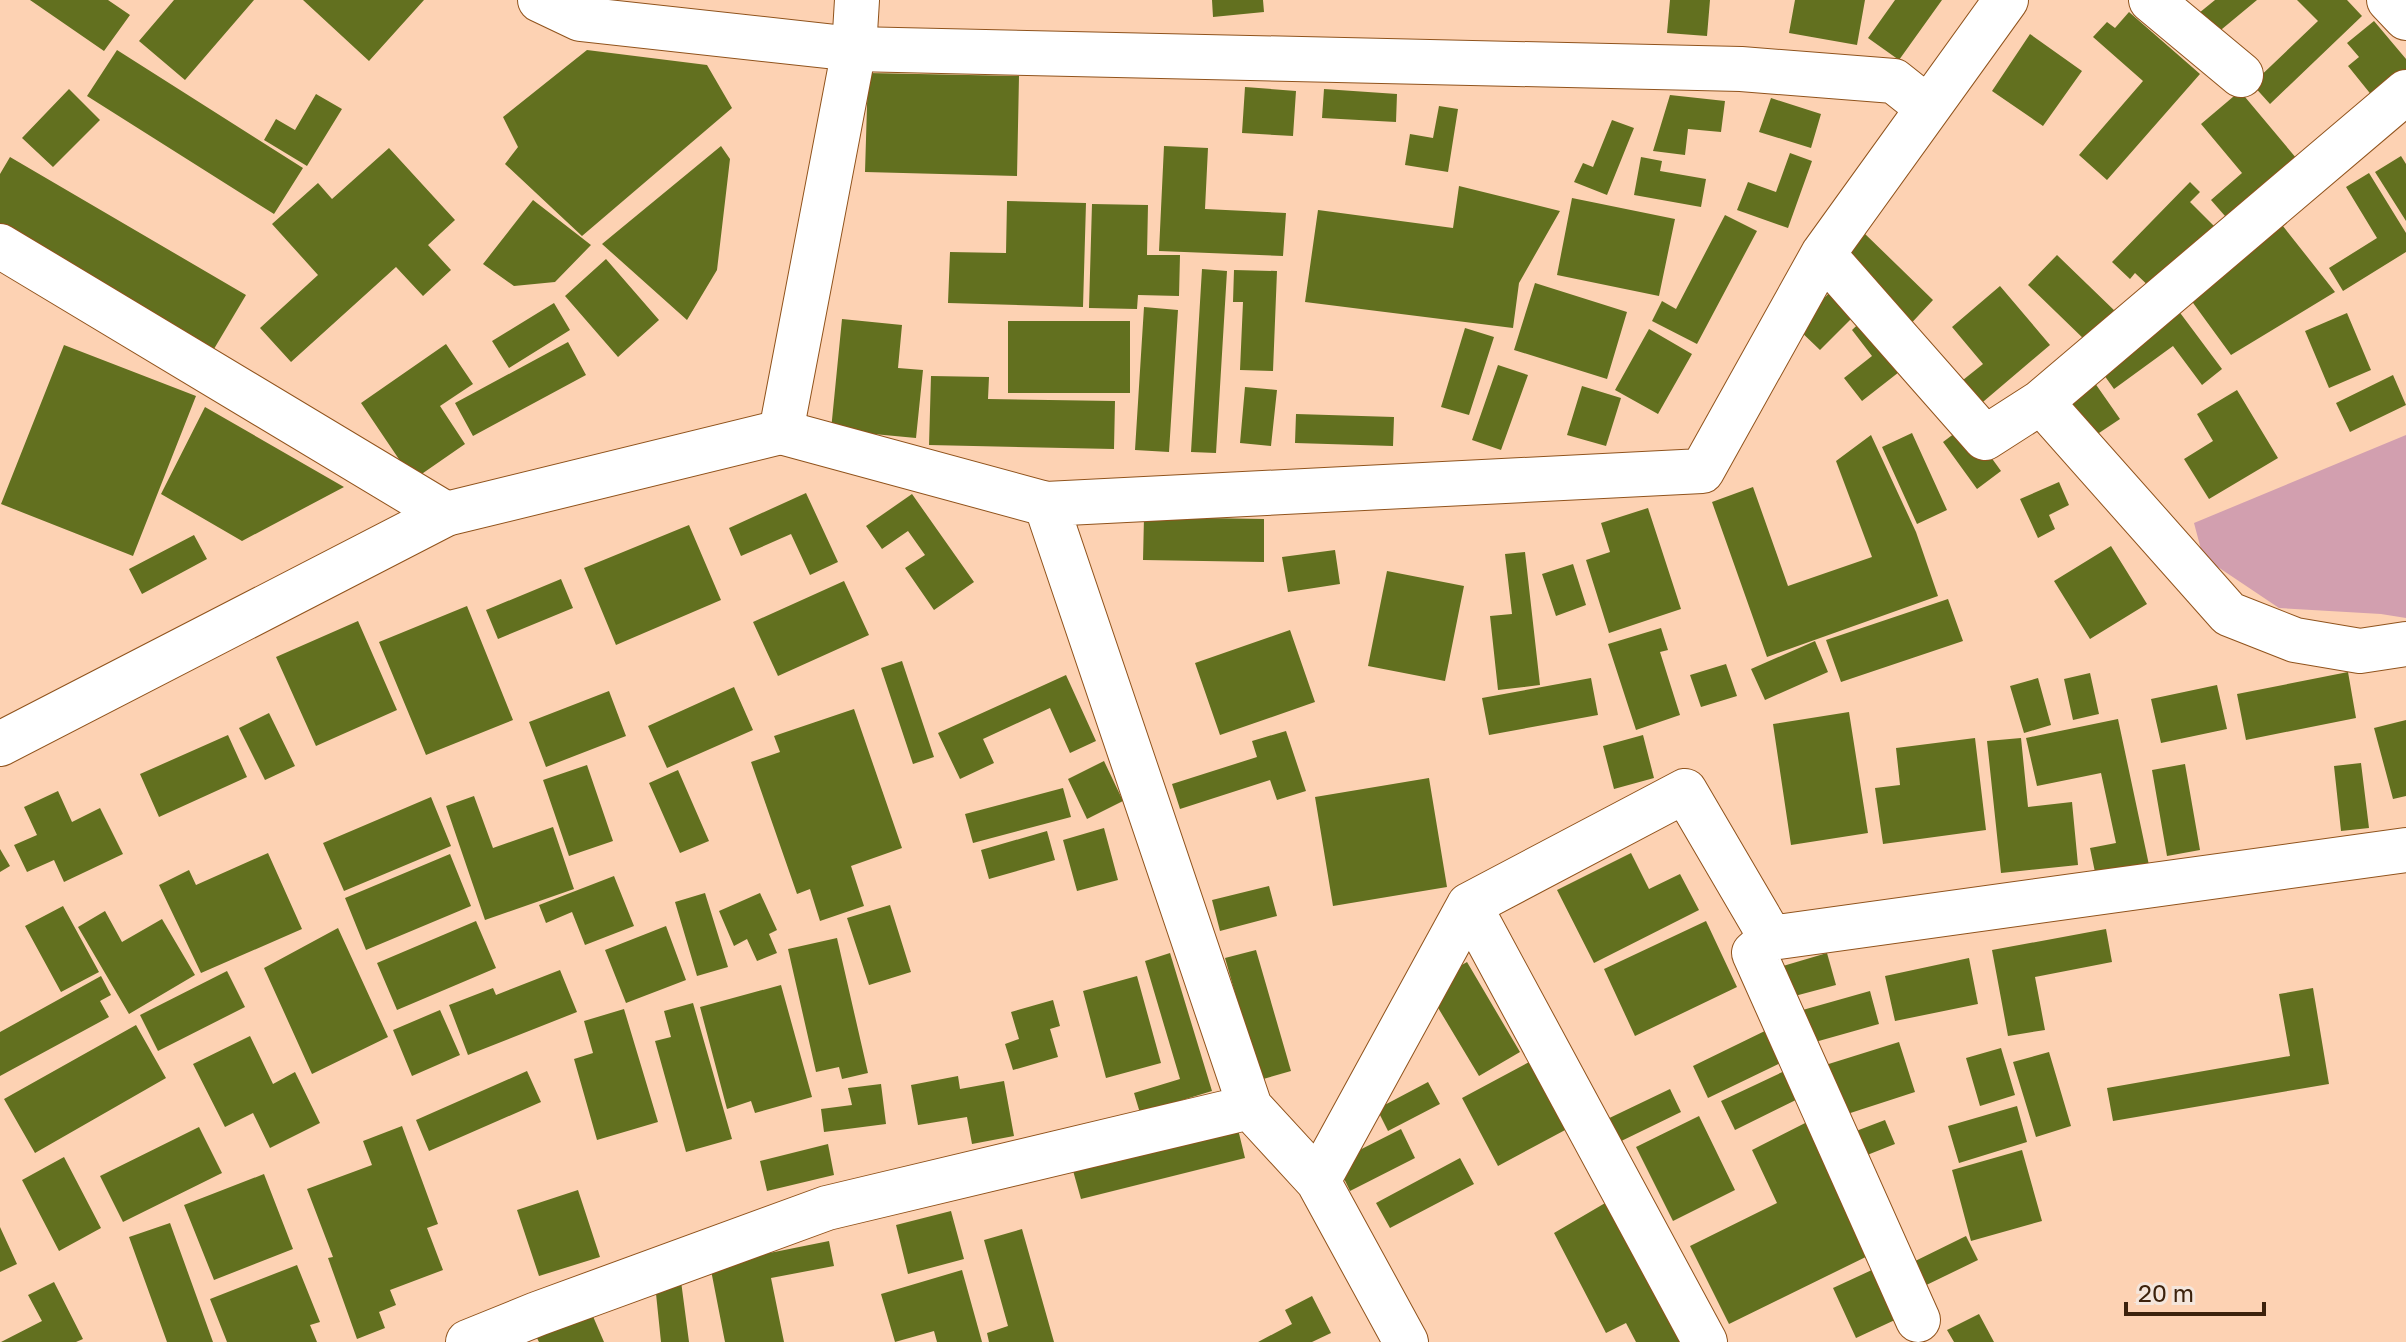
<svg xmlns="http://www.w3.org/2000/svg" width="2406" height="1342" font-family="'Golos Text',sans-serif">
	<rect width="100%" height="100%" fill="#fdd2b3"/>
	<!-- green -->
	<path fill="#d29faf" d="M 2406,435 L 2406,618 L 2381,614 L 2279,608 L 2203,557 L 2194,523 Z"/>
	<!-- building -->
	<path fill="#62701f" d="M 30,0 L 108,0 L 130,15 L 104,51 Z
		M 174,0 L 254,0 L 185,80 L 139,41 Z
		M 303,0 L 424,0 L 369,61 Z
		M 1212,0 L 1263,0 L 1264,12 L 1213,17 Z
		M 1670,0 L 1710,0 L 1707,36 L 1667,33 Z
		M 1795,0 L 1865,0 L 1857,45 L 1789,33 Z
		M 1895,0 L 1942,0 L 1899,60 L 1868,38 Z
		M 2215,0 L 2257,0 L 2216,34 L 2199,13 Z
		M 2297,0 L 2347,0 L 2362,16 L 2270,104 L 2252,84 L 2318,21 Z
		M 2129,12 L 2200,74 L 2107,180 L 2079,155 L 2143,81 L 2093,37 L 2107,22 L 2115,28 Z
		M 2374,21 L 2406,59 L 2406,70 L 2373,97 L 2348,66 L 2359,57 L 2347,43 Z
		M 2030,34 L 2082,71 L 2043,126 L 1992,91 Z
		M 117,50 L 303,168 L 274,214 L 87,96 Z
		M 587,50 L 707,65 L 732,108 L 582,236 L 505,164 L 518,147 L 503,117 Z
		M 868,73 L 1019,76 L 1017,176 L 865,172 Z
		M 1245,87 L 1296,91 L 1293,136 L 1242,133 Z
		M 69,89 L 100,120 L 53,167 L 22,138 Z
		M 1324,89 L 1397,94 L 1396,122 L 1322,118 Z
		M 2240,91 L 2302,165 L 2232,224 L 2211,200 L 2242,173 L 2201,124 Z
		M 316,94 L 342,109 L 307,166 L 264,140 L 276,119 L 295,130 Z
		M 1670,95 L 1725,101 L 1721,132 L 1688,129 L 1685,155 L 1653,151 Z
		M 1771,98 L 1821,114 L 1811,148 L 1759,132 Z
		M 1439,106 L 1458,109 L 1448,172 L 1405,165 L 1410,134 L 1433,138 Z
		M 1612,120 L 1634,128 L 1607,195 L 1574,182 L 1583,163 L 1593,167 Z
		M 721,146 L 730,159 L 717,270 L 687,320 L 602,244 Z
		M 1164,146 L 1208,148 L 1205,209 L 1286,213 L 1283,256 L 1159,251 Z
		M 389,148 L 455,220 L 428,245 L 451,270 L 423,296 L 396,267 L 291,362 L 260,328 L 318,275 L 272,224 L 318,183 L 332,199 Z
		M 1790,153 L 1812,161 L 1788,228 L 1737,210 L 1748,182 L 1776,192 Z
		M 2401,156 L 2406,164 L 2406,221 L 2375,172 Z
		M 10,157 L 246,295 L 208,359 L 0,237 L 0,174 Z
		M 1641,157 L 1662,161 L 1660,171 L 1706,179 L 1701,207 L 1634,195 Z
		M 2369,173 L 2406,233 L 2406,252 L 2343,291 L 2329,268 L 2377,238 L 2346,187 Z
		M 2190,182 L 2200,192 L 2190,202 L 2216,228 L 2154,291 L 2135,273 L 2130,279 L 2112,262 Z
		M 1459,186 L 1560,211 L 1519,283 L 1513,328 L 1305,302 L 1318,210 L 1453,228 Z
		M 1572,198 L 1675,219 L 1659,296 L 1557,275 Z
		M 533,200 L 591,245 L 555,282 L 514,286 L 483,264 Z
		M 1007,201 L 1086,203 L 1083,307 L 948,303 L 950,252 L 1006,253 Z
		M 1092,204 L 1148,205 L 1147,255 L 1180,255 L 1179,296 L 1138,295 L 1137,309 L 1089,308 Z
		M 1725,215 L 1757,231 L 1697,344 L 1652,321 L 1662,301 L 1676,309 Z
		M 2279,221 L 2335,292 L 2231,355 L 2188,296 Z
		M 1862,231 L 1933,300 L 1904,331 L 1833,261 Z
		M 2057,255 L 2117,313 L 2088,343 L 2028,285 Z
		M 606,259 L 659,320 L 618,357 L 565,296 Z
		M 1202,269 L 1227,271 L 1216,453 L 1191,452 Z
		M 1234,270 L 1277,271 L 1273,371 L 1240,370 L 1243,302 L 1233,302 Z
		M 1535,283 L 1627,312 L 1607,379 L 1514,350 Z
		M 2000,286 L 2050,345 L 1977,407 L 1958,384 L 1983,364 L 1952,327 Z
		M 1834,288 L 1858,312 L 1820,350 L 1796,327 Z
		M 554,303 L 570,330 L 509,368 L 492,341 Z
		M 1144,307 L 1178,310 L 1169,452 L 1135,450 Z
		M 2178,310 L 2222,369 L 2202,385 L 2173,346 L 2114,389 L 2099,368 Z
		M 2347,313 L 2371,370 L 2329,388 L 2305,331 Z
		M 1869,314 L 1908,365 L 1862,401 L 1844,378 L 1872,356 L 1852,330 Z
		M 842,319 L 902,325 L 898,368 L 923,370 L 916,438 L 831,430 Z
		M 1008,321 L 1130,321 L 1130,393 L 1008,393 Z
		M 1465,328 L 1494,337 L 1469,415 L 1441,407 Z
		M 1649,329 L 1692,354 L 1658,414 L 1615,390 Z
		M 568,342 L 586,375 L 473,436 L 455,403 Z
		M 446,344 L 473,384 L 440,406 L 465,444 L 413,480 L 361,403 Z
		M 64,345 L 196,396 L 133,556 L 1,504 Z
		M 1498,365 L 1528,375 L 1501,450 L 1472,440 Z
		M 2393,375 L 2406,405 L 2350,432 L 2336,403 Z
		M 931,376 L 989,377 L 988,399 L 1115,401 L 1114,449 L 929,445 Z
		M 2090,376 L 2120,419 L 2090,439 L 2061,397 Z
		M 1582,386 L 1621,398 L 1606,446 L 1567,435 Z
		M 1245,387 L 1277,390 L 1271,446 L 1240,443 Z
		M 2237,390 L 2278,458 L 2209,499 L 2184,459 L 2213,441 L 2197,414 Z
		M 205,407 L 344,487 L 242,541 L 161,494 Z
		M 1296,414 L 1394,417 L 1393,446 L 1295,443 Z
		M 1967,424 L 2001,471 L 1977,489 L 1943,442 Z
		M 1912,433 L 1947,510 L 1917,524 L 1882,447 Z
		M 1871,435 L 1916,532 L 1938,596 L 1767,657 L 1712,502 L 1753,487 L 1788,586 L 1872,557 L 1836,461 Z
		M 2059,482 L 2069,505 L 2049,515 L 2055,529 L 2038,538 L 2020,499 Z
		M 806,493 L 838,562 L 810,575 L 791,534 L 741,556 L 729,528 Z
		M 912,494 L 974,582 L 934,610 L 905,568 L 925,555 L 908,531 L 882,549 L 866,526 Z
		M 1648,508 L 1681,609 L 1609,633 L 1586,560 L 1610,552 L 1601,523 Z
		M 1144,517 L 1264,519 L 1264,562 L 1143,560 Z
		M 689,525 L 721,600 L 616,645 L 584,568 Z
		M 194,535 L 207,559 L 142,594 L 129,569 Z
		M 2111,546 L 2147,604 L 2090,639 L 2054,581 Z
		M 1335,550 L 1340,584 L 1288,592 L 1282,557 Z
		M 1525,552 L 1540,685 L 1498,690 L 1490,616 L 1512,614 L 1505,554 Z
		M 1573,564 L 1586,605 L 1556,616 L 1542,574 Z
		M 1387,571 L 1464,586 L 1445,681 L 1368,666 Z
		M 561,579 L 573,608 L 498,639 L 486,610 Z
		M 844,581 L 869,635 L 778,676 L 753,622 Z
		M 1948,599 L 1963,641 L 1841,682 L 1826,640 Z
		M 467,606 L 513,720 L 426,755 L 379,642 Z
		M 358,621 L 397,710 L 316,746 L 276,657 Z
		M 1661,628 L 1668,650 L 1660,652 L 1680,715 L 1636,730 L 1608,644 Z
		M 1290,630 L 1315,702 L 1220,735 L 1195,663 Z
		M 1815,641 L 1828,672 L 1765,700 L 1751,669 Z
		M 902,661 L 934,757 L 913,764 L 881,668 Z
		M 1726,664 L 1737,696 L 1701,707 L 1690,675 Z
		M 2348,672 L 2356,718 L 2246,740 L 2237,694 Z
		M 2090,673 L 2099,714 L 2073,720 L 2064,679 Z
		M 1066,675 L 1096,741 L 1070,753 L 1050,708 L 983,739 L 994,763 L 960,779 L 938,733 Z
		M 1591,678 L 1598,715 L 1489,735 L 1482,698 Z
		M 2038,678 L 2051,725 L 2024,733 L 2010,686 Z
		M 2217,685 L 2227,729 L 2161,743 L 2151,699 Z
		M 734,687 L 753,730 L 667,768 L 648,726 Z
		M 609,691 L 626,736 L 546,767 L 529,722 Z
		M 854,709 L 902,848 L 851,866 L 864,906 L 820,921 L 810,889 L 797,894 L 751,762 L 780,752 L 774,736 Z
		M 1849,712 L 1868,833 L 1791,845 L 1773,724 Z
		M 269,713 L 295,766 L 265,780 L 239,728 Z
		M 2118,719 L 2149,865 L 2096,877 L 2090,848 L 2116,843 L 2101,773 L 2037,786 L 2026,738 Z
		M 2406,720 L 2406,796 L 2393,799 L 2374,728 Z
		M 1286,731 L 1306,791 L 1277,800 L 1270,780 L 1180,809 L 1172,784 L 1257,757 L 1252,741 Z
		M 228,735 L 247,777 L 159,817 L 140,774 Z
		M 1643,735 L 1654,778 L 1614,789 L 1603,746 Z
		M 1975,738 L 1986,830 L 1883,844 L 1875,788 L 1900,785 L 1896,748 Z
		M 2021,738 L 2028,807 L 2072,802 L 2078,865 L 2001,873 L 1987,741 Z
		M 1104,761 L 1123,801 L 1087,819 L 1068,779 Z
		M 2361,763 L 2369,828 L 2341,831 L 2334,766 Z
		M 2185,764 L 2200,850 L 2167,856 L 2152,770 Z
		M 587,765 L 613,841 L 569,856 L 543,780 Z
		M 678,770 L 709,841 L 680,853 L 649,783 Z
		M 1429,778 L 1447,887 L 1333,906 L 1315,797 Z
		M 1063,788 L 1071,817 L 973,843 L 965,814 Z
		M 58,791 L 72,822 L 100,808 L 123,854 L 64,882 L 54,860 L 27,872 L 14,845 L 37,835 L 24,807 Z
		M 474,796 L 493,848 L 553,827 L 574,889 L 485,920 L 446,806 Z
		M 431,797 L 451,846 L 344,891 L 323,843 Z
		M 1104,828 L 1118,880 L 1077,891 L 1063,840 Z
		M 1047,831 L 1055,860 L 989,879 L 981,850 Z
		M 0,849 L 10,866 L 0,872 Z
		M 268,853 L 302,929 L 201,973 L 159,885 L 189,870 L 196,885 Z
		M 1631,853 L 1649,889 L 1680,874 L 1699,910 L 1594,963 L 1557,890 Z
		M 450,854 L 471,906 L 366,950 L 345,898 Z
		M 614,876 L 634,926 L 585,945 L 572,912 L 546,923 L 539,905 Z
		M 1269,886 L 1277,916 L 1220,931 L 1212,900 Z
		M 705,893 L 728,967 L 697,976 L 675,902 Z
		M 760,893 L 777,930 L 769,934 L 777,953 L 757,961 L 747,939 L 734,946 L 719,911 Z
		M 890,905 L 911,972 L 869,985 L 847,918 Z
		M 63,906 L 99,972 L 61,992 L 25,926 Z
		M 105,911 L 122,942 L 162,919 L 195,975 L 129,1014 L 78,927 Z
		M 476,921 L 496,968 L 397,1010 L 377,963 Z
		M 1706,921 L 1737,987 L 1635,1036 L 1604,969 Z
		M 666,926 L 686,980 L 626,1003 L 605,950 Z
		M 338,928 L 388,1037 L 312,1074 L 264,968 Z
		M 2106,929 L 2112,962 L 2035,977 L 2045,1030 L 2008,1036 L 1992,950 Z
		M 837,938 L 868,1073 L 842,1079 L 839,1067 L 816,1072 L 788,949 Z
		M 1256,950 L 1291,1071 L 1260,1080 L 1225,958 Z
		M 1170,953 L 1212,1091 L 1140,1113 L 1134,1093 L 1180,1079 L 1145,961 Z
		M 1827,953 L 1836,985 L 1791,997 L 1783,966 Z
		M 1969,958 L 1978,1004 L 1895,1021 L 1885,976 Z
		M 1467,962 L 1520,1052 L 1479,1076 L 1425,986 Z
		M 560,970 L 577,1012 L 468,1055 L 449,1005 L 493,988 L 496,995 Z
		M 227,971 L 245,1007 L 158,1051 L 140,1015 Z
		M 101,976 L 111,995 L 100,1001 L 109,1017 L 0,1076 L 0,1032 Z
		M 1137,976 L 1161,1063 L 1106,1078 L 1083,991 Z
		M 781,985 L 812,1097 L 755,1113 L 751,1101 L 727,1109 L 700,1007 Z
		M 2313,988 L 2329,1084 L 2113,1121 L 2107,1088 L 2290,1056 L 2279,994 Z
		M 1870,991 L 1879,1024 L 1801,1046 L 1792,1013 Z
		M 1053,1000 L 1060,1026 L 1050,1029 L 1058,1057 L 1013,1070 L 1005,1044 L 1019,1039 L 1011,1012 Z
		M 693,1003 L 732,1139 L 686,1152 L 655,1041 L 671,1037 L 664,1011 Z
		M 624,1009 L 658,1122 L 597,1140 L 574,1059 L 593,1053 L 584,1021 Z
		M 440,1010 L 460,1055 L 412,1076 L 393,1030 Z
		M 136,1025 L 166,1078 L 35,1153 L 4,1099 Z
		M 1773,1027 L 1789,1059 L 1708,1098 L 1693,1066 Z
		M 250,1036 L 273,1084 L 295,1072 L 320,1123 L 270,1148 L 253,1113 L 225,1127 L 193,1064 Z
		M 1899,1042 L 1915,1092 L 1835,1118 L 1819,1067 Z
		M 2001,1048 L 2015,1095 L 1980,1106 L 1966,1058 Z
		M 2049,1052 L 2071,1126 L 2036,1137 L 2013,1062 Z
		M 1531,1061 L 1567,1129 L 1498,1166 L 1462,1098 Z
		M 1793,1067 L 1806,1095 L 1735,1130 L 1721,1101 Z
		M 527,1071 L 541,1102 L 429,1151 L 416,1120 Z
		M 958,1076 L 960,1089 L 1004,1081 L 1014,1136 L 972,1144 L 967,1117 L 918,1125 L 911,1085 Z
		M 1428,1082 L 1440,1104 L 1388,1131 L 1377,1109 Z
		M 881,1084 L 886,1124 L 824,1132 L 821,1109 L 852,1105 L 848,1088 Z
		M 1670,1089 L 1681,1112 L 1611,1146 L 1599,1123 Z
		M 2017,1106 L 2027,1142 L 1959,1163 L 1948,1126 Z
		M 1699,1116 L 1735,1190 L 1673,1221 L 1636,1147 Z
		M 1817,1117 L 1882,1249 L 1729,1324 L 1690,1246 L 1777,1203 L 1752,1150 Z
		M 1885,1120 L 1895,1144 L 1852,1161 L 1843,1136 Z
		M 1237,1125 L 1245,1158 L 1081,1199 L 1072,1167 Z
		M 402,1126 L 438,1224 L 427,1228 L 443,1270 L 390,1290 L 396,1305 L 379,1312 L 385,1328 L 357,1339 L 328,1258 L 333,1257 L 307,1189 L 372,1165 L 363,1141 Z
		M 199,1127 L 222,1173 L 123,1222 L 100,1176 Z
		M 1401,1129 L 1415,1158 L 1350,1191 L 1336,1162 Z
		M 828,1144 L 834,1175 L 767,1191 L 760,1161 Z
		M 2022,1150 L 2042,1221 L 1971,1241 L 1952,1170 Z
		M 64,1157 L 101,1228 L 59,1251 L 22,1180 Z
		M 1460,1158 L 1474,1184 L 1390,1228 L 1376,1203 Z
		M 264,1174 L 293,1249 L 214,1280 L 184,1205 Z
		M 578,1190 L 600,1257 L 539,1276 L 517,1210 Z
		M 1612,1199 L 1690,1342 L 1636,1342 L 1626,1323 L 1606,1333 L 1554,1233 Z
		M 951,1211 L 964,1259 L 908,1274 L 896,1225 Z
		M 170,1223 L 213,1342 L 167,1342 L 129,1237 Z
		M 0,1227 L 17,1264 L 0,1272 Z
		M 1022,1229 L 1054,1342 L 989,1342 L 987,1333 L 1008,1326 L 984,1240 Z
		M 1966,1236 L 1978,1260 L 1914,1291 L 1903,1267 Z
		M 829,1241 L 834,1266 L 771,1278 L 784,1342 L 725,1342 L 710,1265 Z
		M 1887,1263 L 1910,1313 L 1856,1338 L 1833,1288 Z
		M 297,1265 L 320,1322 L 310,1325 L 317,1342 L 227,1342 L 210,1299 Z
		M 962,1270 L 982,1342 L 937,1342 L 934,1331 L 895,1342 L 881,1294 Z
		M 681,1281 L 689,1342 L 661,1342 L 655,1284 Z
		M 54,1282 L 83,1339 L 76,1342 L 1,1342 L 42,1321 L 28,1295 Z
		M 1312,1296 L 1331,1333 L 1312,1342 L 1258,1342 L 1292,1324 L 1285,1310 Z
		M 589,1307 L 604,1342 L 539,1342 L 534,1332 Z
		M 1979,1314 L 1994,1342 L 1954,1342 L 1947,1330 Z"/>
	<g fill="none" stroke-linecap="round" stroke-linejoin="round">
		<!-- minor casing -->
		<g stroke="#90531c" stroke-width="46">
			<path id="minor" d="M 540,0 L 580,19 L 854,49 L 1741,69 L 1894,81 L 1928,108
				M 2151,0 L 2241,75
				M 2389,0 L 2406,18
				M 0,246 L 446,514
				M 1823,254 L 1985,438 L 2041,402 L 2406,92
				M 2041,402 L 2229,614 L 2295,640 L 2360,651 L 2406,644
				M 781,432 L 1046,504 L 1702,471 L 1823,254 L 2006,0
				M 1046,504 L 1250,1107 L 1318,1181 L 1406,1342
				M 1469,905 L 1705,1342
				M 1771,938 L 1754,953 L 1918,1320
				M 1318,1181 L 1469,905 L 1685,791 L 1771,938 L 2406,850
				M 468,1342 L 537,1314 L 827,1208 L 1250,1107"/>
		</g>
		<!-- tertiary casing -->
		<g stroke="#90531c" stroke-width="46">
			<path id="tertiary" d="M 0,744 L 446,514 L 781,432 L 854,49 L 857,0"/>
		</g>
		<!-- minor -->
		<use href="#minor" stroke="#fff" stroke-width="44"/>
		<!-- tertiary -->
		<use href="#tertiary" stroke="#fff" stroke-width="44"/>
	</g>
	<!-- scale -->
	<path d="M2126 1302v12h138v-12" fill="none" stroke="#3c220c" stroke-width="4"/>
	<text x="2138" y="1302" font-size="24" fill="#3c220c" stroke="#f4e6dc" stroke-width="6" paint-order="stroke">20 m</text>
</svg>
